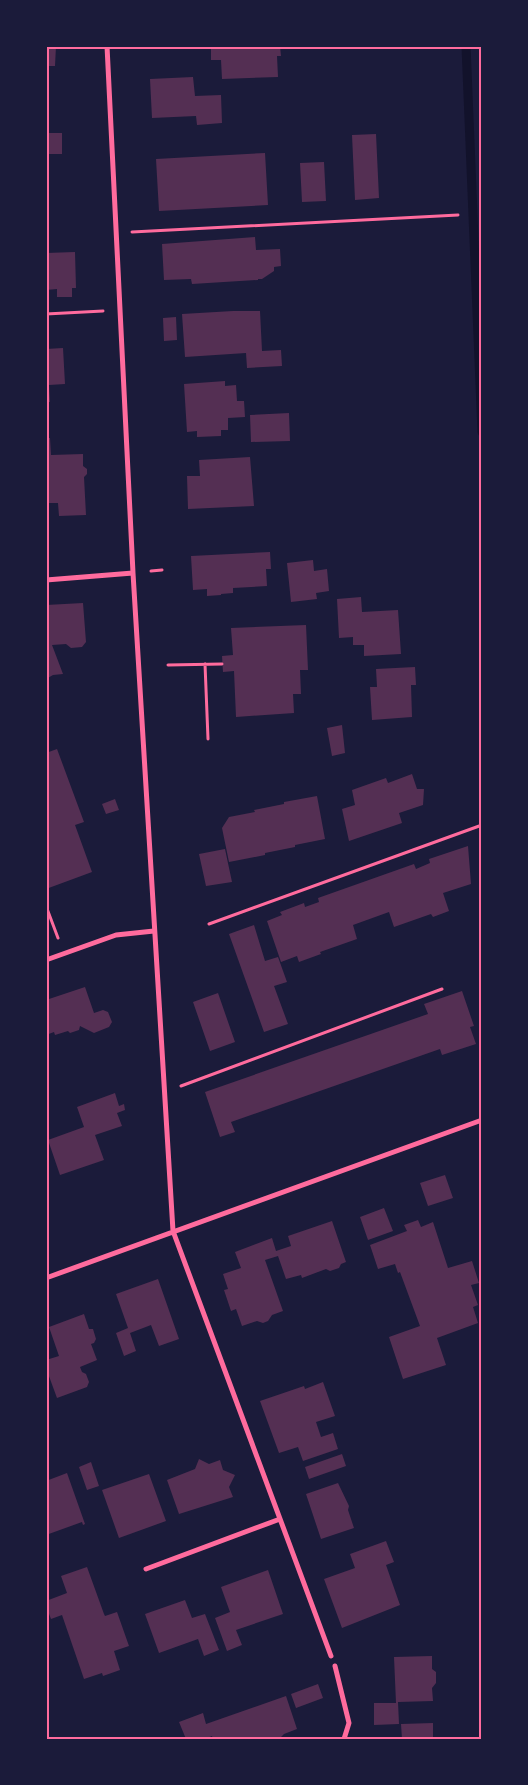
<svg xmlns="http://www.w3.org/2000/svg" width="528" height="1785" font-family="Jost,sans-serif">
	<rect width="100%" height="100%" fill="#1b1b3a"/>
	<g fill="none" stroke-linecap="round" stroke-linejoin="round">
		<!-- stream -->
		<path stroke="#12122b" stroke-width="9" d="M 466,46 L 482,432"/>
	</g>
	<!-- building -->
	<path fill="#542f53" d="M 46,46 L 56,46 L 55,66 L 46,66 Z
		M 211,46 L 280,46 L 281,56 L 277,56 L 278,77 L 222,79 L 221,60 L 211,60 Z
		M 193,77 L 195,96 L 221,95 L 222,123 L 197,125 L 196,116 L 152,118 L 150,79 Z
		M 46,121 L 48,121 L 48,133 L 62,133 L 62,154 L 48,154 L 48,156 L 46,156 Z
		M 376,134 L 379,198 L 355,200 L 352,135 Z
		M 265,153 L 268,205 L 159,211 L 156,159 Z
		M 324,162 L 326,201 L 302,202 L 300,163 Z
		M 46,180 L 48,180 L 48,215 L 46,215 Z
		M 255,237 L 256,250 L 280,249 L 281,266 L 274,267 L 274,271 L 262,279 L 258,279 L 258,280 L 192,284 L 191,279 L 164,280 L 162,244 Z
		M 75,252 L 76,288 L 72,288 L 72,297 L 57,297 L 57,289 L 46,290 L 46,253 Z
		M 233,311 L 260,311 L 262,351 L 281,350 L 282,366 L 247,368 L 246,353 L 185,357 L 182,314 Z
		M 176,317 L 177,340 L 164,341 L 163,318 Z
		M 63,348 L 65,384 L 49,385 L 50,402 L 46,402 L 46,349 Z
		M 225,381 L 225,386 L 236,385 L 237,401 L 244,401 L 245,417 L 228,418 L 228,430 L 221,430 L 221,436 L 197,437 L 197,431 L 187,432 L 184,384 Z
		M 289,413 L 290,441 L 251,442 L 250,415 Z
		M 46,438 L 50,438 L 51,455 L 83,454 L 83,466 L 87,469 L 87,474 L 84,477 L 86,515 L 59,516 L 58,503 L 46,503 Z
		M 250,457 L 254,506 L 188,509 L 187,476 L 200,476 L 199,460 Z
		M 270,552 L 271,569 L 266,569 L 267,586 L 233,588 L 233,593 L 221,594 L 221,595 L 207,596 L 207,589 L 193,590 L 191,556 Z
		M 313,560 L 314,571 L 327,569 L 329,591 L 316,593 L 317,599 L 291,602 L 287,563 Z
		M 361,597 L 362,612 L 398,610 L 401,654 L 364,656 L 364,645 L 353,645 L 353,637 L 339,638 L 337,599 Z
		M 83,603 L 86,642 L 82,647 L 71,648 L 66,644 L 52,645 L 63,674 L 53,675 L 46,679 L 46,605 Z
		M 306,625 L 308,670 L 300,670 L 301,694 L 293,694 L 294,713 L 236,717 L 234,671 L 223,672 L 222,656 L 233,655 L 231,628 Z
		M 415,667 L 416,685 L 411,685 L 412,717 L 372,720 L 370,687 L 377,687 L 376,669 Z
		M 342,725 L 345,753 L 332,756 L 327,728 Z
		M 57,749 L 84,822 L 75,825 L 92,872 L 46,889 L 46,753 Z
		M 412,774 L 417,789 L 424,789 L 423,805 L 399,813 L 402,823 L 349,841 L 342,809 L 355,805 L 352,790 L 386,778 L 388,783 Z
		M 317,796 L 325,839 L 295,845 L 295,847 L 265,853 L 265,855 L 229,862 L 222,828 L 229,817 L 255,812 L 254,810 L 284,804 L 284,802 Z
		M 115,799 L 119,810 L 106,814 L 102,804 Z
		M 468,846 L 471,884 L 443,893 L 449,911 L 433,917 L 431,914 L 394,927 L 389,912 L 353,925 L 357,939 L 320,952 L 321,954 L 299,962 L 297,956 L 281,962 L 267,921 L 282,915 L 280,912 L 304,903 L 305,907 L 319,902 L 318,898 L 414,864 L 416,869 L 430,863 L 429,859 Z
		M 225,849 L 232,882 L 206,886 L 199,854 Z
		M 254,925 L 265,961 L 278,957 L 287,982 L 274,986 L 288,1024 L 264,1032 L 229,934 Z
		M 85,987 L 94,1013 L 103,1010 L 108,1012 L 112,1022 L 109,1027 L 94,1033 L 80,1026 L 79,1030 L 70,1033 L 68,1031 L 55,1035 L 54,1032 L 46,1035 L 46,1000 Z
		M 462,991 L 474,1026 L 470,1027 L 476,1044 L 442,1055 L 440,1049 L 231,1122 L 235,1132 L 220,1137 L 205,1092 L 428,1014 L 424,1004 Z
		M 218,993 L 235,1042 L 210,1051 L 193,1002 Z
		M 115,1093 L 119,1106 L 124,1104 L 125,1110 L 117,1113 L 122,1126 L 95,1135 L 104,1160 L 60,1175 L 48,1140 L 84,1127 L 77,1107 Z
		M 445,1175 L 453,1198 L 428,1206 L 420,1183 Z
		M 384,1208 L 393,1231 L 368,1240 L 360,1217 Z
		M 418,1220 L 421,1227 L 433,1222 L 448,1268 L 472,1261 L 479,1283 L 471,1285 L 478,1305 L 473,1307 L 478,1323 L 437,1338 L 446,1365 L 403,1379 L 389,1337 L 420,1326 L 400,1272 L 398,1273 L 395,1264 L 378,1269 L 370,1245 L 407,1231 L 404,1225 Z
		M 332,1221 L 346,1262 L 341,1264 L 339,1268 L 330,1271 L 326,1269 L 302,1278 L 301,1275 L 286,1279 L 278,1256 L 265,1260 L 283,1311 L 272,1315 L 268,1321 L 263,1323 L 257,1321 L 242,1326 L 236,1309 L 231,1311 L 224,1290 L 228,1289 L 223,1274 L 241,1268 L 235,1252 L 272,1238 L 276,1251 L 291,1246 L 288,1236 Z
		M 158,1279 L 179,1339 L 159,1346 L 151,1325 L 130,1333 L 136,1351 L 124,1356 L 116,1333 L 128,1328 L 116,1294 Z
		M 84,1314 L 89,1329 L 93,1329 L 96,1339 L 94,1343 L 91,1344 L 97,1360 L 80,1367 L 82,1372 L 86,1374 L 89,1382 L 87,1387 L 57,1398 L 46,1368 L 46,1360 L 59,1356 L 49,1327 Z
		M 323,1382 L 335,1416 L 316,1422 L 321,1437 L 333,1433 L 338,1449 L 303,1461 L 298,1447 L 279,1453 L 260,1401 L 304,1386 L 305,1389 Z
		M 342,1454 L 346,1466 L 309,1479 L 305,1467 Z
		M 199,1459 L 209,1464 L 220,1460 L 223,1470 L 235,1475 L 229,1487 L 233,1497 L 179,1514 L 167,1480 L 195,1469 Z
		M 91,1462 L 99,1486 L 87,1490 L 79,1467 Z
		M 67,1473 L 85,1524 L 83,1525 L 82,1522 L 46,1535 L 46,1481 Z
		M 149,1474 L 166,1521 L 119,1538 L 102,1490 Z
		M 338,1483 L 349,1506 L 348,1510 L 354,1528 L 321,1539 L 306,1494 Z
		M 386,1541 L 394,1562 L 386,1565 L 400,1605 L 342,1628 L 324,1579 L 355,1568 L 350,1554 Z
		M 87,1567 L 104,1614 L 105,1616 L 117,1612 L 129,1646 L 114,1651 L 120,1670 L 103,1676 L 102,1673 L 84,1679 L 62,1615 L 51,1619 L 46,1606 L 46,1601 L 67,1593 L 61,1576 Z
		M 268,1570 L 283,1614 L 236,1630 L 242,1645 L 227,1651 L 215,1618 L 230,1612 L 221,1587 Z
		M 185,1600 L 192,1618 L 205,1614 L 219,1650 L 204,1656 L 198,1639 L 159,1653 L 145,1614 Z
		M 432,1656 L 432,1669 L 436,1672 L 436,1683 L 432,1688 L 433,1701 L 398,1702 L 399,1724 L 374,1725 L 374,1703 L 396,1703 L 394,1657 Z
		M 318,1684 L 323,1698 L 296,1708 L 291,1694 Z
		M 286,1696 L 297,1729 L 284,1734 L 279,1739 L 213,1739 L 212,1736 L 205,1739 L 186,1739 L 179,1722 L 203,1713 L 206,1724 Z
		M 433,1723 L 433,1739 L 402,1739 L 401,1724 Z"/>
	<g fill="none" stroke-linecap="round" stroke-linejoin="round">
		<!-- path -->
		<path stroke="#ff6b9d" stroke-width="3" d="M 132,232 L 458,215
			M 46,314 L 103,311
			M 151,571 L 162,570
			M 205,664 L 208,739
			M 168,665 L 222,664
			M 46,906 L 58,938
			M 209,924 L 482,825
			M 181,1086 L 442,989"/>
		<!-- minor -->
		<path stroke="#ff6b9d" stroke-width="5" d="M 107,46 L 133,573 L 173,1231 L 331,1656
			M 46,580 L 133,573
			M 46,960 L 116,935 L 154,931
			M 46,1278 L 482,1120
			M 146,1569 L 280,1519
			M 335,1666 L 349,1723 L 344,1739"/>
	</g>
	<!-- border -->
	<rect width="528" height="1785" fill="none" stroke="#1b1b3a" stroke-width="95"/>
	<rect x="48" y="48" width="432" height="1690" fill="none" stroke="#ff6b9d" stroke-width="2"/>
</svg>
